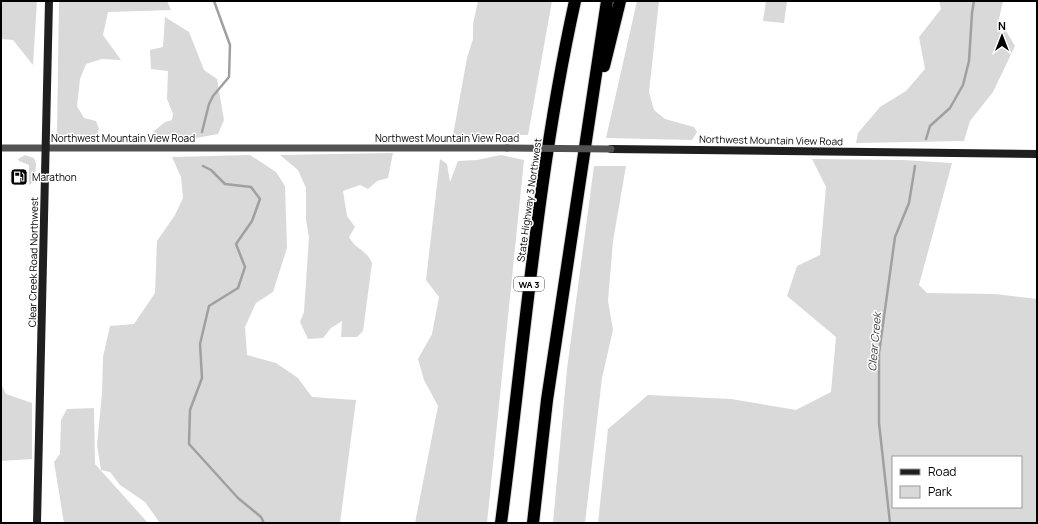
<svg xmlns="http://www.w3.org/2000/svg" width="1038" height="524" font-family="Manrope,sans-serif">
	<rect width="100%" height="100%" fill="#fff"/>
	<!-- green -->
	<path fill="#d9d9d9" fill-rule="evenodd" d="M 1,1 L 37,1 L 33,65 L 13,40 L 1,39 Z
		M 59,1 L 167,1 L 171,10 L 108,12 L 103,35 L 121,60 L 102,59 L 86,64 L 80,79 L 77,106 L 84,118 L 96,121 L 99,129 L 97,135 L 57,135 Z
		M 478,1 L 552,1 L 528,135 L 453,135 L 467,58 L 473,39 L 473,24 Z
		M 637,1 L 659,1 L 649,92 L 654,110 L 665,119 L 694,127 L 697,132 L 692,140 L 606,138 Z
		M 766,1 L 787,1 L 784,23 L 763,21 Z
		M 939,1 L 1003,1 L 999,19 L 1015,46 L 993,92 L 970,121 L 964,141 L 856,143 L 858,133 L 880,107 L 906,91 L 925,69 L 919,37 L 941,9 Z
		M 165,17 L 189,32 L 204,70 L 217,79 L 224,120 L 218,134 L 196,138 L 163,136 L 152,138 L 153,132 L 165,122 L 172,120 L 173,114 L 167,99 L 168,71 L 151,69 L 150,50 L 163,47 Z
		M 393,153 L 388,178 L 377,181 L 368,189 L 360,185 L 343,191 L 347,216 L 355,227 L 349,237 C 356,250 366,249 372,263 L 363,331 L 357,337 L 341,337 L 342,321 L 331,328 L 323,338 L 308,339 L 300,322 L 304,312 L 309,237 L 306,220 L 306,188 L 298,170 L 280,155 Z
		M 25,155 L 34,158 L 36,163 L 35,181 L 29,185 L 29,165 L 19,161 L 18,159 Z
		M 250,155 L 276,172 L 285,186 L 287,248 L 273,292 L 256,303 L 245,327 L 247,355 L 276,363 L 298,378 L 312,397 L 356,400 L 340,523 L 160,523 L 145,502 L 120,485 L 110,472 L 101,470 L 97,445 L 102,393 L 103,357 L 110,326 L 134,324 L 155,293 L 157,241 L 175,215 L 183,198 L 181,177 L 172,157 Z
		M 501,155 L 524,160 L 487,523 L 415,523 L 438,406 L 424,380 L 418,359 L 432,334 L 439,297 L 426,280 L 440,159 L 447,164 L 450,182 L 458,161 L 477,160 Z
		M 812,159 L 903,160 L 952,163 L 919,285 L 927,293 L 995,294 L 1037,299 L 1037,523 L 598,523 L 608,429 L 648,395 L 731,399 L 796,410 L 831,392 L 836,337 L 787,296 L 797,266 L 820,255 L 826,187 ZM 893,457 L 1021,457 L 1021,507 L 893,507 Z
		M 594,166 L 626,166 L 613,241 L 608,301 L 613,330 L 602,378 L 585,523 L 553,523 L 567,369 Z
		M 1,384 L 6,394 L 32,403 L 32,459 L 1,461 Z
		M 94,408 L 95,464 L 148,523 L 64,523 L 54,462 L 60,454 L 61,420 L 67,409 Z"/>
	<g fill="none" stroke-linecap="round" stroke-linejoin="round">
		<!-- stream -->
		<path stroke="#a0a0a0" stroke-width="2.5" d="M 202,132 L 209,104 L 213,96 L 229,77 L 230,45 L 214,1
			M 926,139 L 930,126 L 950,108 L 963,85 L 969,61 L 972,13 L 974,1
			M 203,166 L 211,170 L 225,184 L 251,187 L 260,199 L 252,221 L 236,244 L 245,267 L 238,288 L 209,306 L 200,344 L 202,378 L 190,410 L 189,444 L 238,498 L 261,517 L 264,523
			M 890,523 L 879,423 L 879,353 L 895,237 L 909,203 L 915,166"/>
		<!-- highway casing -->
		<g stroke="#dbdbdb" stroke-width="14">
			<path id="highway" d="M 604,66 L 620,1
				M 501,523 C 524,349 537,173 575,1
				M 533,523 L 547,400 L 607,1"/>
		</g>
		<!-- street -->
		<path stroke="#525252" stroke-width="7" d="M 1,148 L 507,148"/>
		<!-- secondary -->
		<path stroke="#1f1f1f" stroke-width="8" d="M 611,149 L 1037,154
			M 37,523 L 49,1"/>
		<!-- highway -->
		<use href="#highway" stroke="#000" stroke-width="12"/>
		<!-- street-bridge -->
		<path stroke="#525252" stroke-width="7" d="M 507,148 L 611,149"/>
	</g>
	<!-- icons -->
	<defs>
		<g id="fuel-square" transform="scale(0.9)"><rect x="-9" y="-9" width="18" height="18" rx="4" fill="#000" stroke="#fff"/><path d="M-5.5-6h7V0h2V4h1.3V-2.5L3-4.5l.8-.8L6-3V5H2.5V1h-1V6h-7ZM-4.2-4.7v3.2H.2V-4.7Z" fill="#fff"/></g>
	</defs>
	<g fill-rule="evenodd">
		<use href="#fuel-square" x="19" y="177"/>
	</g>
	<g text-anchor="middle" dominant-baseline="central" stroke-width="3" stroke-linejoin="round" paint-order="stroke">
		<!-- shield labels -->
		<rect fill="#fff" stroke="#4c4c4c" stroke-width="1" x="514" y="277" width="30" height="14" rx="3"/>
		<g font-size="9" font-weight="bold" fill="#000">
			<text x="529" y="284">WA 3</text>
		</g>
		<!-- street labels -->
		<g font-size="10" fill="#000" stroke="#fff">
			<text x="123" y="138">Northwest Mountain View Road</text>
			<text x="447" y="138">Northwest Mountain View Road</text>
			<text transform="translate(771 140) rotate(1)">Northwest Mountain View Road</text>
			<text transform="translate(529 200) rotate(-82)">State Highway 3 Northwest</text>
			<text transform="translate(33 262) rotate(-89)">Clear Creek Road Northwest</text>
		</g>
		<!-- poi labels -->
		<g font-size="10" fill="#000" stroke="#fff" text-anchor="start">
			<text x="32" y="177">Marathon</text>
		</g>
		<!-- water labels -->
		<g font-size="11" font-style="italic" fill="#414141" stroke="#fff">
			<text transform="translate(874 342) rotate(-85)">Clear Creek</text>
		</g>
	</g>
	<!-- border -->
	<rect width="1038" height="524" fill="none" stroke="#000000" stroke-width="4"/>
	<!-- legend -->
	<rect x="892" y="456" width="130" height="52" fill="#ffffff" stroke="#999999"/>
	<rect x="900" y="469" width="20" height="6" fill="#1f1f1f" stroke="#999999"/>
	<text x="928" y="476" font-size="12" fill="#000000">Road</text>
	<rect x="900" y="486" width="20" height="12" fill="#d9d9d9" stroke="#999999"/>
	<text x="928" y="496" font-size="12" fill="#000000">Park</text>
	<!-- north arrow -->
	<g transform="translate(1002 36)" stroke="#ffffff" stroke-width="3" paint-order="stroke">
	<path d="M0-3L7 15L0 10L-7 15Z" fill="#000000"/>
	<text y="-6" font-size="11" font-weight="bold" text-anchor="middle" fill="#000000">N</text>
	</g>
</svg>
